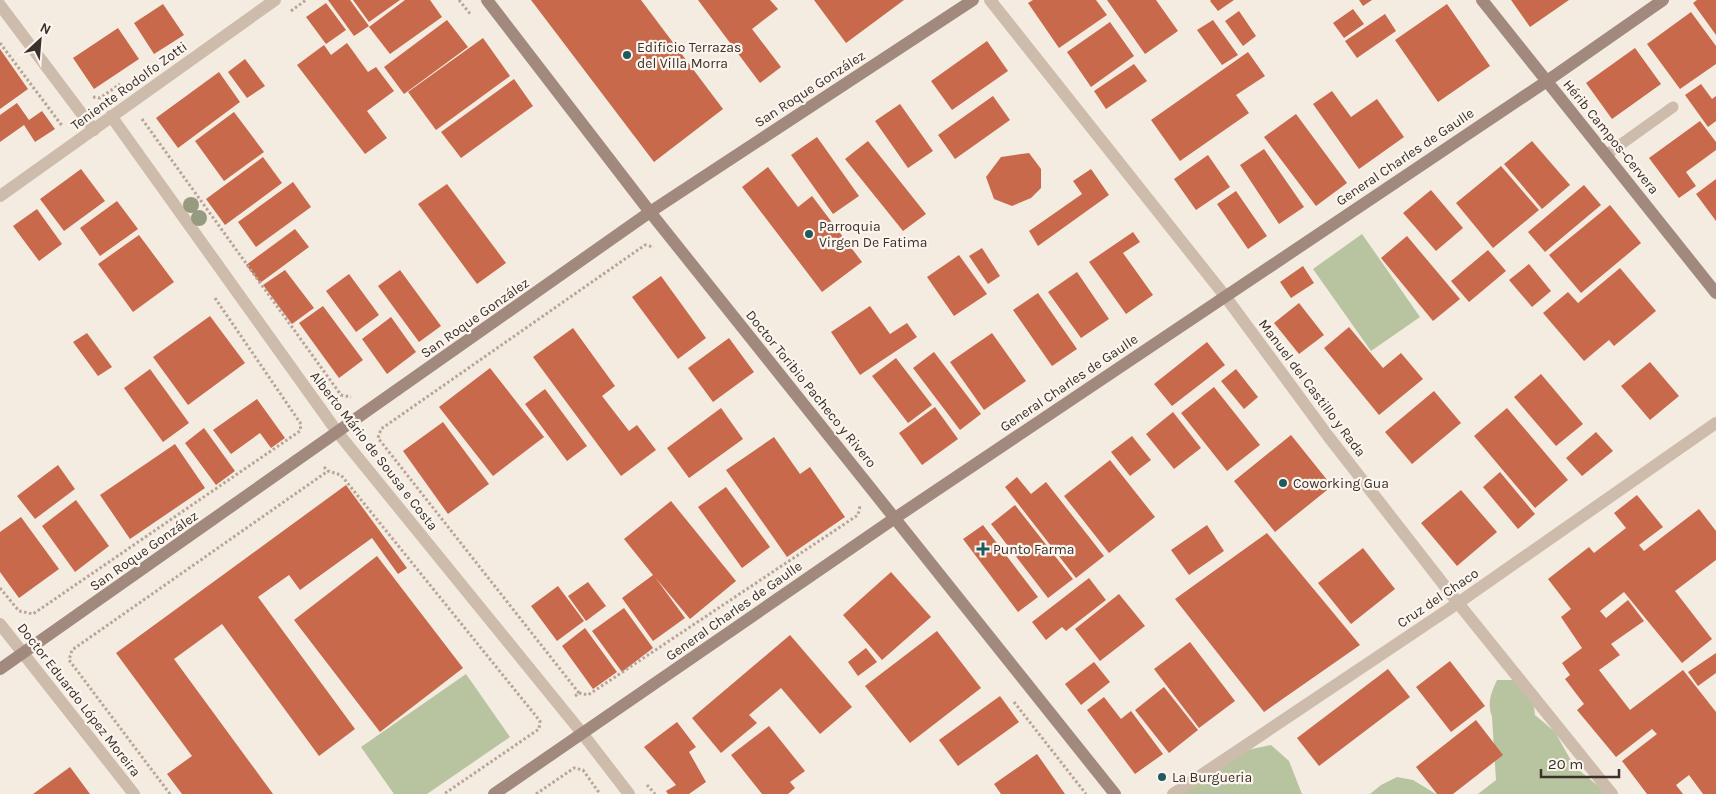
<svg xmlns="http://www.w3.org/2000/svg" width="1716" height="794" font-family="Karla,sans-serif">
	<rect width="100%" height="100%" fill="#f4ebe1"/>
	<!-- green -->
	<path fill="#b8c4a0" d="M 1362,234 L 1420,317 L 1371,351 L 1313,269 Z
		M 466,674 L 510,737 L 427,794 L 394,794 L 361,747 Z
		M 1497,680 L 1519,680 L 1532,689 L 1535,715 L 1555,732 L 1574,766 L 1608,794 L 1478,794 L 1496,780 L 1492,717 C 1487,703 1491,693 1497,680 Z
		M 1271,745 L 1289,761 L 1302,794 L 1182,794 L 1247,750 Z
		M 1397,777 L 1413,780 L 1436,794 L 1370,794 L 1381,785 Z"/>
	<!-- building -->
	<path fill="#c8694b" d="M 328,0 L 350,0 L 369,26 L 354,36 Z
		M 353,0 L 400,0 L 369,22 Z
		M 405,0 L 430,0 L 442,17 L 390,54 L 369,27 Z
		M 531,0 L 641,0 L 723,109 L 654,162 Z
		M 698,0 L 770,0 L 778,9 L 752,29 L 781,67 L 760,83 Z
		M 814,0 L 904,0 L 846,43 Z
		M 1033,0 L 1096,0 L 1107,15 L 1059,48 L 1028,3 Z
		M 1107,0 L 1156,0 L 1178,31 L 1145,54 Z
		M 1211,0 L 1234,0 L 1218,11 L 1210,1 Z
		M 1359,0 L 1372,0 L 1363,6 Z
		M 1511,0 L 1569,0 L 1530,27 Z
		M 1697,0 L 1716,0 L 1716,35 L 1693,3 Z
		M 326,3 L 346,30 L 326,44 L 306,17 Z
		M 163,4 L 184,35 L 154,54 L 134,23 Z
		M 1447,4 L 1490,66 L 1438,102 L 1395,40 Z
		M 1353,9 L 1364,24 L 1344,38 L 1333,23 Z
		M 1239,11 L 1256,36 L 1243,46 L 1225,21 Z
		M 1691,12 L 1716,46 L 1716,64 L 1680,89 L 1647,44 Z
		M 1385,14 L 1396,31 L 1357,58 L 1345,41 Z
		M 447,20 L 468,47 L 404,94 L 384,67 Z
		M 1213,20 L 1238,55 L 1222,65 L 1197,30 Z
		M 1110,22 L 1134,56 L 1091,87 L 1067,52 Z
		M 118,28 L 139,59 L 94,89 L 73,58 Z
		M 483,38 L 510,76 L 436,130 L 408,92 Z
		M 987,41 L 1008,71 L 952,110 L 931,81 Z
		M 347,43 L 368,72 L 376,67 L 394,91 L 367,111 L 387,138 L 365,154 L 297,65 L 324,45 L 331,55 Z
		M 1635,48 L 1661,84 L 1612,119 L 1586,83 Z
		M 0,49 L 28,89 L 0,109 Z
		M 1248,52 L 1265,76 L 1236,95 L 1249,113 L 1180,161 L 1151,120 Z
		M 245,59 L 265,86 L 247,98 L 228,72 Z
		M 1134,64 L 1147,81 L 1106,109 L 1094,91 Z
		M 219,72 L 240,102 L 178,148 L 156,118 Z
		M 514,79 L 533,106 L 461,158 L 441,132 Z
		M 1701,84 L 1712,99 L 1716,96 L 1716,121 L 1708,127 L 1685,95 Z
		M 1332,91 L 1351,117 L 1377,99 L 1404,137 L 1359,169 L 1313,104 Z
		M 993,96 L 1010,120 L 955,159 L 938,135 Z
		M 17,103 L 29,120 L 42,111 L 55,129 L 35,142 L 24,125 L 0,142 L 0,115 Z
		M 900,104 L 933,151 L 908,168 L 875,121 Z
		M 234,112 L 264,152 L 224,181 L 195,141 Z
		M 1296,114 L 1347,183 L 1316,206 L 1264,137 Z
		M 1700,121 L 1716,142 L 1716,150 L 1686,172 L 1696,186 L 1679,198 L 1649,158 Z
		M 817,137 L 859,196 L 833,214 L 791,155 Z
		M 868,141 L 926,214 L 903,231 L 845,159 Z
		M 1532,141 L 1570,185 L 1542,209 L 1504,164 Z
		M 1264,149 L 1304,207 L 1279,224 L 1240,165 Z
		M 1029,153 L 1041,169 L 1041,188 L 1031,198 L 1012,206 L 994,199 L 986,177 L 1001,157 Z
		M 1208,155 L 1230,187 L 1196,210 L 1174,179 Z
		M 263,157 L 282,183 L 225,225 L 206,199 Z
		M 1501,166 L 1539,210 L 1493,248 L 1456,203 Z
		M 768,167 L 798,207 L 812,196 L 862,262 L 822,292 L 742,187 Z
		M 81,169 L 105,201 L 64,231 L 40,199 Z
		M 1091,169 L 1109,195 L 1038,246 L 1029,231 L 1082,194 L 1073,181 Z
		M 1716,179 L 1716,221 L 1696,194 Z
		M 293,182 L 311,207 L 256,247 L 238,222 Z
		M 447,184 L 506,263 L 477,284 L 418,204 Z
		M 1584,185 L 1601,205 L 1545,252 L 1528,232 Z
		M 1431,190 L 1463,228 L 1436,251 L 1403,213 Z
		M 1236,191 L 1267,236 L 1248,249 L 1217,204 Z
		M 117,201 L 138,229 L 100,256 L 80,228 Z
		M 1610,205 L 1641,243 L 1581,293 L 1549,255 Z
		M 37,209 L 62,244 L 39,261 L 13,226 Z
		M 295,229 L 309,247 L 260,283 L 246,265 Z
		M 1133,232 L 1140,242 L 1123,253 L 1153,295 L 1126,314 L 1089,262 Z
		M 139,235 L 174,282 L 133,312 L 98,264 Z
		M 1407,236 L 1460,299 L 1433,321 L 1381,258 Z
		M 982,248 L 1000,276 L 988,284 L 969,256 Z
		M 1488,250 L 1506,271 L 1469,302 L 1451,281 Z
		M 959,255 L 987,294 L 954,316 L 927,277 Z
		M 1529,264 L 1551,291 L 1532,307 L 1509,280 Z
		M 1303,266 L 1314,283 L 1291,298 L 1280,282 Z
		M 1620,268 L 1656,311 L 1614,346 L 1609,340 L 1584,361 L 1543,313 L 1568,292 L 1578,303 Z
		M 285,270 L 314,308 L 292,324 L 263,285 Z
		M 400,270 L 441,326 L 419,342 L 378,286 Z
		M 1077,272 L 1109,319 L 1081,338 L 1048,292 Z
		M 349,274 L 379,315 L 356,332 L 326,291 Z
		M 661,276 L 706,338 L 678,359 L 632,297 Z
		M 1038,293 L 1077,349 L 1052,366 L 1013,310 Z
		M 1299,303 L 1324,335 L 1299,354 L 1274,323 Z
		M 323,306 L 363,360 L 339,378 L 299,323 Z
		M 870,306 L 890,334 L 907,323 L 917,337 L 860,375 L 831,332 Z
		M 210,316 L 245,363 L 188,405 L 153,357 Z
		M 391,317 L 416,352 L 387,374 L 362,339 Z
		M 1349,327 L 1383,368 L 1401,353 L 1423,379 L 1379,415 L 1324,348 Z
		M 573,328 L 615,386 L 602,396 L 629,431 L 637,425 L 656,450 L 621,476 L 533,357 Z
		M 87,333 L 112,367 L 98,376 L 73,342 Z
		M 992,333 L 1026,381 L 984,410 L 950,362 Z
		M 729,338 L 754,372 L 713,402 L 688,368 Z
		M 1207,342 L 1225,365 L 1172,406 L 1154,384 Z
		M 934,352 L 981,414 L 960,430 L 913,368 Z
		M 896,358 L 932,405 L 908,423 L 872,376 Z
		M 1650,362 L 1679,396 L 1650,420 L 1621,386 Z
		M 490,368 L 544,437 L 493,476 L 439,407 Z
		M 150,369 L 189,423 L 163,442 L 124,388 Z
		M 1236,369 L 1258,397 L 1244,409 L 1221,381 Z
		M 1541,374 L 1583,424 L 1556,446 L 1514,397 Z
		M 1214,387 L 1260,445 L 1227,471 L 1181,413 Z
		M 545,389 L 587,446 L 567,461 L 525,404 Z
		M 1434,391 L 1461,423 L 1412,464 L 1385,432 Z
		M 257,399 L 285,438 L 271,448 L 260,433 L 231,454 L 213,430 Z
		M 935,407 L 958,439 L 922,465 L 899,433 Z
		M 721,408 L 743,439 L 689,478 L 667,448 Z
		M 1507,408 L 1568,480 L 1535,508 L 1474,436 Z
		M 1173,412 L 1201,448 L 1174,469 L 1146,434 Z
		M 443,422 L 489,484 L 448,514 L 403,451 Z
		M 204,428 L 235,471 L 216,485 L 185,443 Z
		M 1596,432 L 1613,451 L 1582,476 L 1566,458 Z
		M 1291,435 L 1332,486 L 1275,532 L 1234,481 Z
		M 1132,436 L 1151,460 L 1130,476 L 1111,452 Z
		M 774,437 L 800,474 L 810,467 L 845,517 L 787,557 L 726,470 Z
		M 175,444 L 205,488 L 130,539 L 100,495 Z
		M 1110,460 L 1155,517 L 1109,553 L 1064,496 Z
		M 58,465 L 75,489 L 35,519 L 17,496 Z
		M 1500,472 L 1535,514 L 1518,529 L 1483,487 Z
		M 1017,477 L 1031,494 L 1046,482 L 1104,556 L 1076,578 L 1005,487 Z
		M 346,485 L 407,568 L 398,574 L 372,538 L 300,590 L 289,575 L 258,597 L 355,729 L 319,756 L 222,624 L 174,659 L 273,794 L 182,794 L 167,774 L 192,756 L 116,653 Z
		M 726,487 L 770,547 L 742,568 L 698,507 Z
		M 1461,490 L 1497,532 L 1457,566 L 1421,523 Z
		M 1637,495 L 1663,527 L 1639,545 L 1644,551 L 1699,509 L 1716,531 L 1716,560 L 1675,591 L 1712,639 L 1682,663 L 1624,592 L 1600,611 L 1606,618 L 1628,600 L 1644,621 L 1611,644 L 1620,655 L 1599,670 L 1630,710 L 1683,670 L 1716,712 L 1716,794 L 1703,794 L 1689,775 L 1676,785 L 1683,794 L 1647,794 L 1622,761 L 1657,734 L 1652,729 L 1616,757 L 1577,710 L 1584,704 L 1565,679 L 1570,675 L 1562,663 L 1582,648 L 1561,617 L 1571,609 L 1548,579 L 1589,547 L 1594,553 L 1626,528 L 1614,513 Z
		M 76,500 L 109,546 L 75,572 L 42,526 Z
		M 671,501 L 736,581 L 690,619 L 655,577 L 685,618 L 653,641 L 622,598 L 653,575 L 624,539 Z
		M 1015,505 L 1073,579 L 1048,598 L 991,524 Z
		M 21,517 L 59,569 L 19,598 L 0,572 L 0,532 Z
		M 983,525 L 1038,597 L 1018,612 L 963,539 Z
		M 1207,525 L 1224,551 L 1189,575 L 1171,550 Z
		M 1267,533 L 1360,645 L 1264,712 L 1175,599 Z
		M 1363,548 L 1395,589 L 1351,624 L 1318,583 Z
		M 377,556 L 463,668 L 380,732 L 294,620 Z
		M 891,572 L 931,617 L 882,660 L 843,615 Z
		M 1089,578 L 1106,600 L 1066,631 L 1062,627 L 1046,640 L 1032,622 Z
		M 588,582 L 606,606 L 586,621 L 568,596 Z
		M 558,586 L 584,621 L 557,641 L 531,606 Z
		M 1119,594 L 1145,626 L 1100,661 L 1075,629 Z
		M 624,608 L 653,648 L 622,672 L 592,631 Z
		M 585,628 L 617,672 L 593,689 L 562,646 Z
		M 937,631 L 981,688 L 910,743 L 865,686 Z
		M 790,635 L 852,707 L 820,734 L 781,688 L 749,715 L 757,723 L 721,753 L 692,718 Z
		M 1190,642 L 1235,701 L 1199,728 L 1154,669 Z
		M 866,648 L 877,662 L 858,676 L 848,662 Z
		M 1716,653 L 1716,673 L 1698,686 L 1688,672 Z
		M 1450,661 L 1485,706 L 1451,732 L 1416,687 Z
		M 1094,662 L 1110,682 L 1081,705 L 1065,684 Z
		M 1388,669 L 1410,697 L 1319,766 L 1297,738 Z
		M 1164,687 L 1198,730 L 1169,753 L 1135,710 Z
		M 1000,696 L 1019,722 L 958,766 L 939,740 Z
		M 1104,697 L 1121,719 L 1131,711 L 1163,754 L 1135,774 L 1087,710 Z
		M 1476,720 L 1503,755 L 1453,794 L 1437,794 L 1416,767 Z
		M 677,722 L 696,747 L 689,752 L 706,782 L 689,794 L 668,794 L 666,791 L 676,785 L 644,747 Z
		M 769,726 L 805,771 L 790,782 L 795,788 L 788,794 L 762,794 L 731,755 Z
		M 1037,754 L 1065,794 L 1001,794 L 994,784 Z
		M 70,767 L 90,794 L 33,794 Z"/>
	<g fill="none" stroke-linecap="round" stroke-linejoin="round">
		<!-- path -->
		<path stroke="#b9a596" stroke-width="3" stroke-dasharray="2.5 2.5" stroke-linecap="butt" d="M 459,0 L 471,15
			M 291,11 L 306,0
			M 0,43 L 63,127
			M 93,97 L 100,98 L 120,84
			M 142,119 L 341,395 L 351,397
			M 324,467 L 328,471 L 341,475 L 540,721 L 539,729 L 444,794
			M 0,588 L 19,611 L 33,614 L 300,431 L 301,424 L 215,298
			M 579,693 L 378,438 L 381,429 L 645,245 L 654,247
			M 575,696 L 579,693 L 588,695 L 858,515 L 860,506
			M 1014,702 L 1086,794
			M 647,785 L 655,794
			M 170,794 L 69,660 L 72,650 L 328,471
			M 536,794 L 574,768 L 583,770 L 600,794"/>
		<!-- lane -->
		<path stroke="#cdbbac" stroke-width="11" d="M 1606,155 L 1673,107"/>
		<!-- street -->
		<path stroke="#cdbbac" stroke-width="12" d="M 990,0 L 1225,296 L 1328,436 L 1458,603 L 1612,794
			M 0,5 L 94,130
			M 111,116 L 338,433 L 582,733 L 629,794
			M 0,196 L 275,0
			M 0,624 L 134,794
			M 1173,794 L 1458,603 L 1716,423"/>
		<!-- secondary -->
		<path stroke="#a18a7d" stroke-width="12" d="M 487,0 L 650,212 L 1115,794
			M 1482,0 L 1716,293
			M 0,669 L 650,212 L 973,0
			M 494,794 L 895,518 L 1547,81 L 1663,0"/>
	</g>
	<!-- trees -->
	<g fill="#969b7f">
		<circle cx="191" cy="205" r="8"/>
		<circle cx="199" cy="218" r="8"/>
	</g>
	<!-- markers -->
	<g fill="#1f5a5e" stroke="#fbf5ee" stroke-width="2">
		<circle cx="627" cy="55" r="5"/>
		<circle cx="809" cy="234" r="5"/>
		<circle cx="1283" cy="483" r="5"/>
		<path d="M980.5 541.5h5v5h5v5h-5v5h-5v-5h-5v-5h5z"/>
		<circle cx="1162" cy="777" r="5"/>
	</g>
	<g text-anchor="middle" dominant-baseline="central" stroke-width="4.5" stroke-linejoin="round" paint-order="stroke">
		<!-- poi labels -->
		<g font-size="14" fill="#3b302b" stroke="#fbf5ee" text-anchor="start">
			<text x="637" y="47">Edificio Terrazas<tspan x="637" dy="16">del Villa Morra</tspan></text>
			<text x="819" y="226">Parroquia<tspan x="819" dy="16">Virgen De Fatima</tspan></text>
			<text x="1293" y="483">Coworking Gua</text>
			<text x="993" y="549">Punto Farma</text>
			<text x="1172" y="777">La Burgueria</text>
		</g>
		<!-- street labels -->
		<g font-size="14" fill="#3b302b" stroke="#fbf5ee">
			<text transform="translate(129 86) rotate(-36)">Teniente Rodolfo Zotti</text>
			<text transform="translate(810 89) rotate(-33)">San Roque González</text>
			<text transform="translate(1611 137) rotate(51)">Hérib Campos-Cervera</text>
			<text transform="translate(1405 157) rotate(-34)">General Charles de Gaulle</text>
			<text transform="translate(475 318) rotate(-35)">San Roque González</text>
			<text transform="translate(1069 383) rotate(-34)">General Charles de Gaulle</text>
			<text transform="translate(1312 388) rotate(53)">Manuel del Castillo y Rada</text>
			<text transform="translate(811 389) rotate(51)">Doctor Toribio Pacheco y Rivero</text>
			<text transform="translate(374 451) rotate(52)">Alberto Mário de Sousa e Costa</text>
			<text transform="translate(144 551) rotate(-35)">San Roque González</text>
			<text transform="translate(1438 598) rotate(-34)">Cruz del Chaco</text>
			<text transform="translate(734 611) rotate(-35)">General Charles de Gaulle</text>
			<text transform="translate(79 700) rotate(52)">Doctor Eduardo López Moreira</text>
		</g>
	</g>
	<!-- north arrow -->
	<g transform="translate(40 40) rotate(26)" stroke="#fbf5ee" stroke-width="4" paint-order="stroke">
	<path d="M0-4L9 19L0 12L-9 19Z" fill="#3b302b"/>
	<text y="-8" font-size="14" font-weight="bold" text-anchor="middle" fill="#3b302b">N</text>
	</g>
	<!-- scale -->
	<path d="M1541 769v8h78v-8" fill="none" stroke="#3b302b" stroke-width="2.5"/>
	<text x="1548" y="769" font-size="15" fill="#3b302b" stroke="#fbf5ee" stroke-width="4" paint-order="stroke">20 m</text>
</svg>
